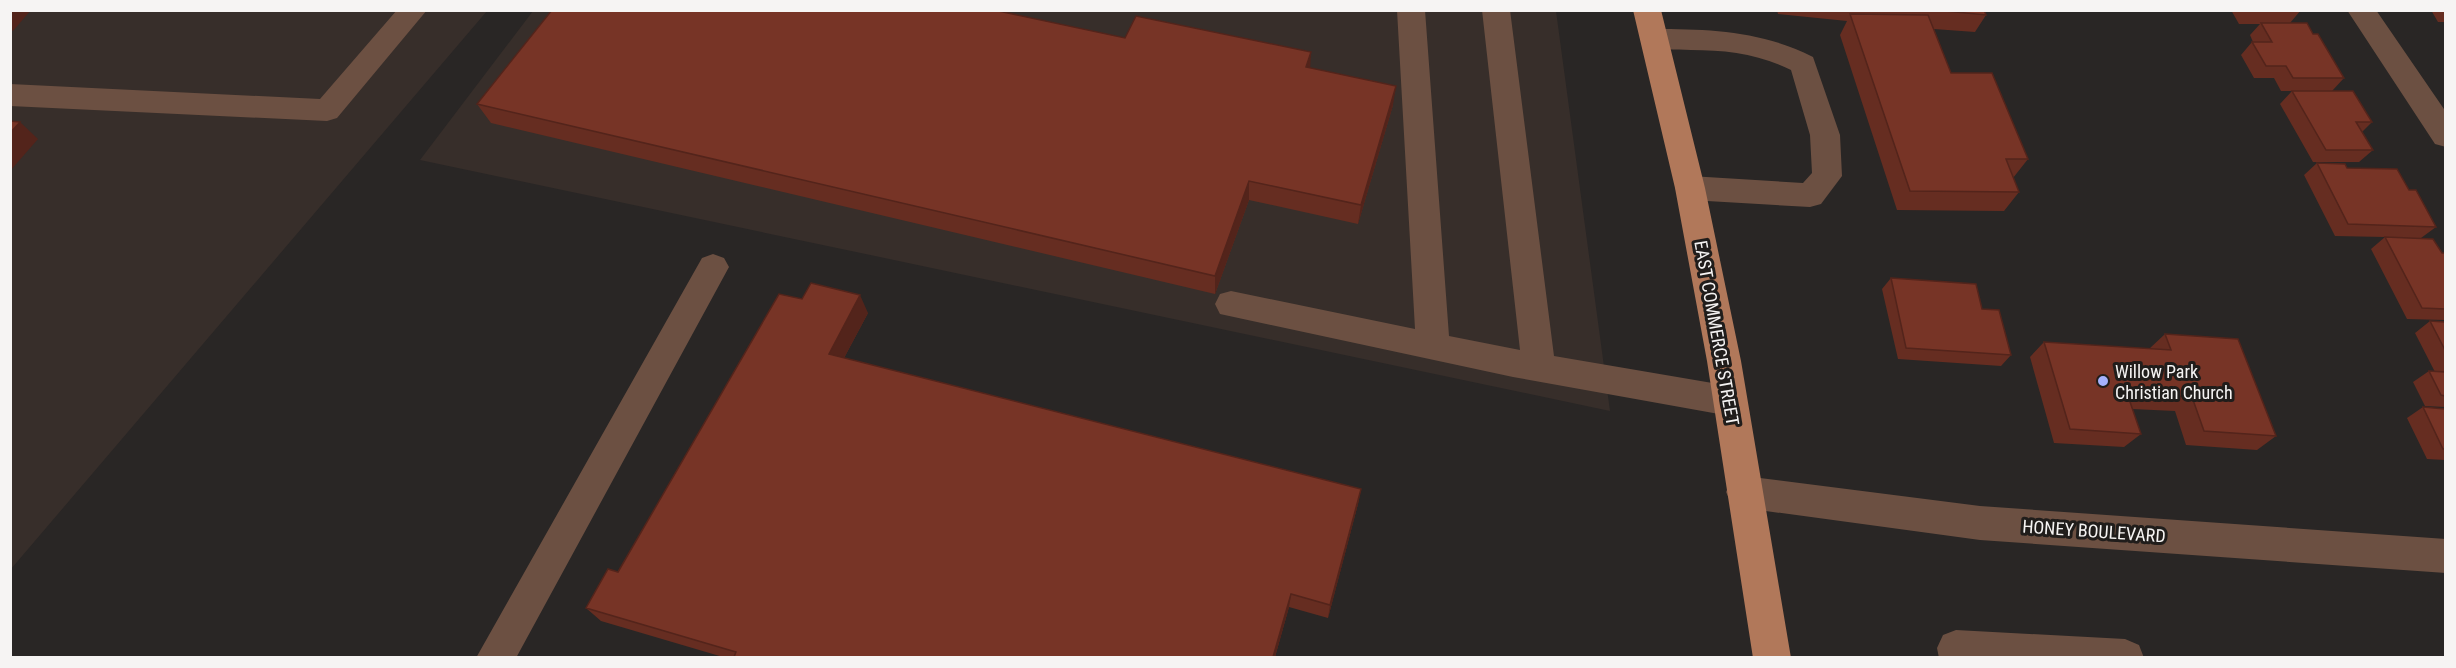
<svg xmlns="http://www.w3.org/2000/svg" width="2456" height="668" font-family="'Roboto Condensed',sans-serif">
	<rect width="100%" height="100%" fill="#292625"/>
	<!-- built -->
	<path fill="#372e2a" d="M 11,11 L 487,11 L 11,569 Z
		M 533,11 L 1556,11 L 1610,411 L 420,160 Z"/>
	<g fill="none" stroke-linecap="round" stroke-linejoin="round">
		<!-- minor -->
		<path fill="#6c5042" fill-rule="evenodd" d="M 397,10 L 427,10 L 337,118 L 327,121 L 10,106 L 10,84 L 320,99 Z
			M 1397,10 L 1425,10 L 1449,336 L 1520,350 L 1482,10 L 1510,10 L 1554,356 L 1730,386 L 1742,391 L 1747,401 L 1742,411 L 1730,416 L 1513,377 L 1220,314 L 1215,304 L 1220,294 L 1231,291 L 1415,329 Z
			M 2347,10 L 2376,10 L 2446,112 L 2446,147 L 2435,144 Z
			M 1654,29 C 1710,29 1762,31 1813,57 L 1840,135 L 1842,176 L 1821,204 L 1810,207 L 1690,200 L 1679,196 L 1675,188 L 1679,180 L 1690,176 L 1803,183 L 1812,173 L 1810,135 L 1791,70 C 1759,54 1726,50 1691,50 C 1675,49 1659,51 1644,46 L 1640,39 L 1644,32 Z
			M 713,254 L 724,258 L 729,267 L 516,658 L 476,658 L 702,258 Z
			M 1744,476 L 1980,506 L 2446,539 L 2446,573 L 1980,540 L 1744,508 L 1731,503 L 1726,492 L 1731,481 Z
			M 1956,630 L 2125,639 L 2139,645 L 2144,658 L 1939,658 L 1937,648 L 1943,635 Z"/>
		<!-- major -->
		<path fill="#b1785a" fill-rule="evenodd" d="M 1633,10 L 1661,10 L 1705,188 L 1741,361 L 1791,658 L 1753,658 L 1707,361 L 1675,188 Z"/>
	</g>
	<!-- wall -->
	<path fill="#662d21" d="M 1777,10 L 1984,10 L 1986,15 L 1975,32 L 1934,29 L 1951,73 L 2028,159 L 2013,178 L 2019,192 L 2004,211 L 1897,210 L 1840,35 L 1847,21 L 1778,14 Z
		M 2231,10 L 2301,10 L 2290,23 L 2313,34 L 2344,78 L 2332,91 L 2281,91 L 2274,78 L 2254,78 L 2241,55 L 2252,42 L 2253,42 L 2250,35 L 2260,24 L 2239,24 Z
		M 2431,10 L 2445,10 L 2445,22 L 2438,22 Z
		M 1125,38 L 1310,68 L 1393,105 L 1358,224 L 1249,200 L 1215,294 L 491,123 L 477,104 Z
		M 2292,91 L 2372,122 L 2362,132 L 2373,150 L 2359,162 L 2313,162 L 2280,104 Z
		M 2317,163 L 2347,168 L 2409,190 L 2436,227 L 2421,238 L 2442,253 L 2445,253 L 2445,320 L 2407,319 L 2371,249 L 2385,237 L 2335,236 L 2304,175 Z
		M 1891,278 L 1982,309 L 2011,355 L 2001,366 L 1898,359 L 1882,289 Z
		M 802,299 L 868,313 L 844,358 L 1361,489 L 1358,504 L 1328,618 L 1289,607 L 1275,657 L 723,657 L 601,621 L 586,608 L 618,572 Z
		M 2430,321 L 2445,322 L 2445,407 L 2425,406 L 2413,382 L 2429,371 L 2435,372 L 2415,333 Z
		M 2165,334 L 2276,436 L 2257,450 L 2186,445 L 2175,411 L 2132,409 L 2141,434 L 2124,447 L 2054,443 L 2030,357 L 2044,342 L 2149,349 Z
		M 2423,407 L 2445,409 L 2445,460 L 2427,459 L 2407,418 Z"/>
	<!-- shaded-wall -->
	<path fill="#53241b" d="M 10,10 L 31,10 L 13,31 L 10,28 Z
		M 1311,52 L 1310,72 L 1306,67 Z
		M 1396,86 L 1393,105 L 1358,224 L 1361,205 Z
		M 20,122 L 38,139 L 10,171 L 10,133 Z
		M 1249,181 L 1249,200 L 1215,294 L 1215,276 Z
		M 860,295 L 868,313 L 837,371 L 829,354 Z
		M 1361,489 L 1358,504 L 1328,618 L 1330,605 Z
		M 1291,594 L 1289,607 L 1275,657 L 1273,657 Z"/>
	<!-- building -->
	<path fill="#773426" stroke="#53241b" stroke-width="1.5" d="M 552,10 L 994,10 L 1125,38 L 1136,16 L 1311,52 L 1306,67 L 1396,86 L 1361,205 L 1249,181 L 1215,276 L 477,104 Z
		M 1935,10 L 1984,10 L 1986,15 Z
		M 2249,10 L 2293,10 L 2250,11 Z
		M 1850,14 L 1928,15 L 1951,73 L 1992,73 L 2028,159 L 2006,159 L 2019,192 L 1910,191 Z
		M 2261,23 L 2307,23 L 2313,34 L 2318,34 L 2344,78 L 2293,78 L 2286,66 L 2266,66 L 2252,42 L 2272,42 Z
		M 2292,91 L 2353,91 L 2372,122 L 2356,122 L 2373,150 L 2326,150 Z
		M 10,121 L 20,122 L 10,133 Z
		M 2317,163 L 2345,164 L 2347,168 L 2397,169 L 2409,190 L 2416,190 L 2436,227 L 2348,224 Z
		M 2385,237 L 2433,239 L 2442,253 L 2445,253 L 2445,309 L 2422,308 Z
		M 1891,278 L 1976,284 L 1982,309 L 1999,310 L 2011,355 L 1906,348 Z
		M 811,283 L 860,295 L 829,354 L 1361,489 L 1330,605 L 1291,594 L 1273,657 L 734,657 L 736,652 L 586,608 L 608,569 L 618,572 L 779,294 L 802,299 Z
		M 2430,321 L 2445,322 L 2445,350 Z
		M 2165,334 L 2238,339 L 2276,436 L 2204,431 L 2192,397 L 2127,393 L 2141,434 L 2070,429 L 2044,342 L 2171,350 Z
		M 2429,371 L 2445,372 L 2445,396 L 2441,395 Z
		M 2423,407 L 2445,409 L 2445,449 L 2443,449 Z"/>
	<!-- markers -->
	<circle fill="#a5b1fc" stroke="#201d1b" stroke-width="2" cx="2103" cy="381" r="6"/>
	<g text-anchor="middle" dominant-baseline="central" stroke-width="6" stroke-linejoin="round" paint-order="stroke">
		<!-- street labels -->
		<g font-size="18" fill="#f6f4f3" stroke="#201d1b">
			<text transform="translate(1717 333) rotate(80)">EAST COMMERCE STREET</text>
			<text transform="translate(2094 531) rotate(4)">HONEY BOULEVARD</text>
		</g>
		<!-- poi labels -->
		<g font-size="18" fill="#f6f4f3" stroke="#201d1b" text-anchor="start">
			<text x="2115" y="371">Willow Park<tspan x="2115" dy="21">Christian Church</tspan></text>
		</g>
	</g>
	<!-- border -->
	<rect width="2456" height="668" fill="none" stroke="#f6f4f3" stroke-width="24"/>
</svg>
